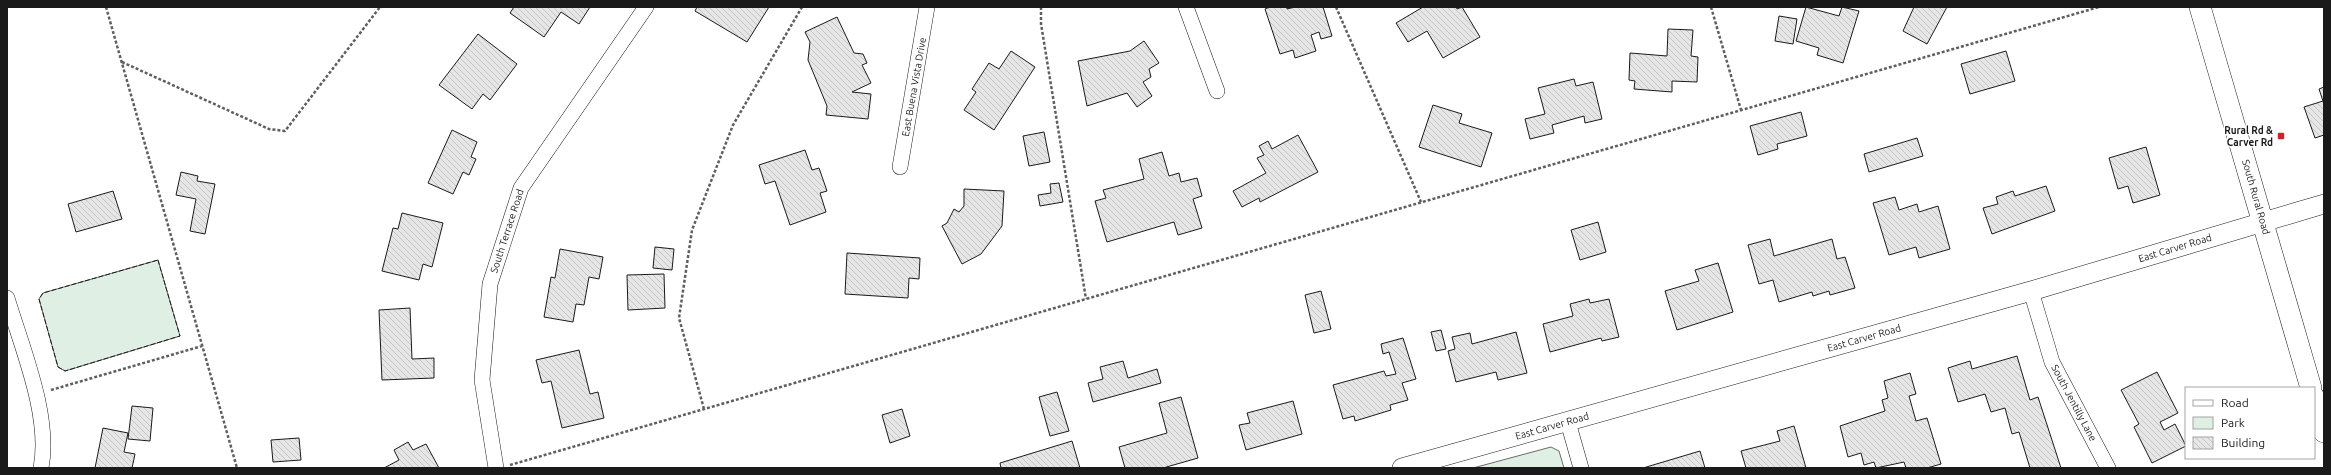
<svg xmlns="http://www.w3.org/2000/svg" width="2331" height="475" font-family="Ubuntu,sans-serif">
	<defs>
		<pattern id="building-back-hatch" width="6" height="6" patternUnits="userSpaceOnUse"><rect width="6" height="6" fill="#e6e6e6"/><path d="M-1 5l2 2M0 0l6 6M5-1l2 2" fill="none" stroke="#c5c5c5"/></pattern>
	</defs>
	<rect width="100%" height="100%" fill="#fff"/>
	<!-- green -->
	<path fill="#e0efe3" stroke="#6a6a6a" d="M 158,260 L 180,336 L 65,371 L 58,367 L 39,299 L 43,293 Z
		M 1551,447 L 1559,451 L 1564,468 L 1473,468 Z"/>
	<!-- building -->
	<path fill="url(#building-back-hatch)" stroke="#1a1a1a" d="M 514,7 L 590,7 L 579,24 L 561,12 L 544,37 L 510,13 Z
		M 697,7 L 769,7 L 747,42 L 695,11 Z
		M 1270,7 L 1287,7 L 1287,9 L 1295,7 L 1323,7 L 1332,36 L 1321,39 L 1319,32 L 1311,35 L 1316,51 L 1295,58 L 1293,50 L 1280,54 L 1265,9 Z
		M 1423,7 L 1456,7 L 1457,9 L 1462,7 L 1480,37 L 1443,58 L 1427,31 L 1408,42 L 1396,23 Z
		M 1806,7 L 1839,16 L 1842,7 L 1859,11 L 1843,63 L 1817,55 L 1819,48 L 1796,41 Z
		M 1914,7 L 1947,7 L 1927,44 L 1903,31 Z
		M 1779,16 L 1797,19 L 1793,44 L 1775,41 Z
		M 837,17 L 854,53 L 863,54 L 867,63 L 862,65 L 871,83 L 852,92 L 871,94 L 868,119 L 826,115 L 827,106 L 808,60 L 810,42 L 805,32 Z
		M 1668,29 L 1693,30 L 1691,56 L 1698,57 L 1697,82 L 1672,81 L 1672,92 L 1634,89 L 1635,81 L 1629,80 L 1630,53 L 1667,56 Z
		M 478,34 L 517,64 L 490,100 L 483,94 L 472,109 L 439,85 Z
		M 1144,41 L 1159,63 L 1149,69 L 1151,77 L 1143,82 L 1152,96 L 1137,107 L 1127,93 L 1087,106 L 1078,61 L 1130,51 Z
		M 1011,51 L 1035,67 L 994,130 L 964,110 L 976,92 L 972,89 L 989,63 L 999,69 Z
		M 2006,51 L 2015,81 L 1970,94 L 1961,64 Z
		M 1574,79 L 1576,86 L 1593,82 L 1602,119 L 1585,123 L 1584,116 L 1552,125 L 1554,133 L 1530,139 L 1525,119 L 1545,114 L 1538,88 Z
		M 2324,87 L 2324,135 L 2315,138 L 2304,107 L 2323,101 L 2319,89 Z
		M 1433,105 L 1462,114 L 1459,123 L 1492,133 L 1481,167 L 1419,147 Z
		M 1801,112 L 1807,136 L 1777,144 L 1778,149 L 1758,155 L 1750,126 Z
		M 452,130 L 477,142 L 471,157 L 476,159 L 469,175 L 463,172 L 453,194 L 428,183 Z
		M 1044,132 L 1050,162 L 1029,166 L 1023,136 Z
		M 1298,135 L 1318,172 L 1260,202 L 1259,198 L 1242,207 L 1233,191 L 1266,173 L 1257,158 L 1264,155 L 1259,146 L 1268,141 L 1272,149 Z
		M 1917,138 L 1923,156 L 1869,172 L 1864,154 Z
		M 2146,147 L 2160,195 L 2133,203 L 2128,186 L 2118,189 L 2109,158 Z
		M 805,150 L 812,170 L 819,168 L 827,191 L 820,193 L 826,212 L 790,225 L 775,181 L 765,184 L 759,165 Z
		M 1162,152 L 1169,176 L 1179,173 L 1181,182 L 1197,178 L 1202,196 L 1193,199 L 1202,228 L 1178,235 L 1174,222 L 1107,242 L 1095,201 L 1106,198 L 1103,190 L 1144,179 L 1139,159 Z
		M 181,172 L 198,176 L 197,181 L 215,184 L 205,234 L 190,231 L 196,199 L 176,195 Z
		M 1059,183 L 1063,202 L 1040,206 L 1038,195 L 1051,193 L 1050,184 Z
		M 2046,186 L 2055,211 L 1992,234 L 1983,208 L 1998,204 L 1996,197 L 2013,191 L 2015,196 Z
		M 964,189 L 1004,191 L 1002,226 L 981,254 L 962,264 L 942,226 L 947,223 L 954,209 L 959,212 L 964,206 Z
		M 113,191 L 122,219 L 76,232 L 68,204 Z
		M 1895,197 L 1899,210 L 1917,204 L 1919,212 L 1938,206 L 1950,249 L 1919,258 L 1916,247 L 1889,255 L 1873,203 Z
		M 402,213 L 443,223 L 432,267 L 423,264 L 419,280 L 382,271 L 393,228 L 398,229 Z
		M 1598,222 L 1606,252 L 1580,260 L 1571,230 Z
		M 1770,239 L 1774,256 L 1832,239 L 1837,259 L 1845,257 L 1855,288 L 1830,295 L 1829,291 L 1813,296 L 1812,292 L 1779,302 L 1773,280 L 1759,284 L 1748,245 Z
		M 655,247 L 674,249 L 672,270 L 653,268 Z
		M 560,249 L 603,257 L 599,279 L 589,277 L 584,305 L 576,304 L 573,322 L 544,317 L 551,277 L 555,278 Z
		M 847,253 L 920,258 L 919,279 L 909,278 L 908,298 L 845,294 Z
		M 1718,263 L 1733,312 L 1677,330 L 1665,291 L 1699,281 L 1695,270 Z
		M 664,274 L 665,308 L 628,310 L 627,275 Z
		M 1321,291 L 1331,329 L 1314,333 L 1305,295 Z
		M 1589,299 L 1590,303 L 1609,299 L 1619,337 L 1602,341 L 1601,338 L 1550,352 L 1543,324 L 1573,316 L 1570,304 Z
		M 410,308 L 412,359 L 434,358 L 434,378 L 382,380 L 379,310 Z
		M 1441,330 L 1446,349 L 1436,351 L 1431,332 Z
		M 1516,332 L 1527,373 L 1498,380 L 1496,372 L 1456,382 L 1448,351 L 1455,349 L 1452,337 L 1470,333 L 1472,344 Z
		M 1403,338 L 1416,379 L 1402,383 L 1408,400 L 1390,405 L 1391,410 L 1355,421 L 1354,416 L 1343,419 L 1333,385 L 1384,371 L 1386,376 L 1396,374 L 1389,352 L 1383,354 L 1381,344 Z
		M 579,350 L 590,394 L 598,392 L 604,418 L 562,428 L 551,381 L 542,383 L 536,360 Z
		M 2017,356 L 2030,400 L 2038,397 L 2061,468 L 2030,468 L 2019,432 L 2012,434 L 2005,408 L 1991,412 L 1985,394 L 1958,402 L 1948,368 L 1970,361 L 1972,369 Z
		M 1123,361 L 1128,378 L 1157,369 L 1161,383 L 1093,402 L 1088,383 L 1103,379 L 1100,367 Z
		M 2157,372 L 2178,413 L 2160,422 L 2164,430 L 2175,424 L 2186,446 L 2152,463 L 2134,427 L 2139,424 L 2121,390 Z
		M 1910,373 L 1916,394 L 1909,396 L 1916,421 L 1927,418 L 1941,464 L 1927,468 L 1906,468 L 1904,462 L 1876,468 L 1874,462 L 1864,465 L 1861,453 L 1848,457 L 1840,426 L 1885,411 L 1882,400 L 1888,398 L 1884,381 Z
		M 1057,392 L 1069,431 L 1050,436 L 1039,397 Z
		M 1181,397 L 1198,458 L 1163,468 L 1125,468 L 1119,447 L 1167,433 L 1159,403 Z
		M 1293,401 L 1302,434 L 1246,450 L 1239,425 L 1250,423 L 1247,413 Z
		M 132,406 L 153,408 L 150,441 L 128,439 Z
		M 902,409 L 910,436 L 890,443 L 882,415 Z
		M 1794,426 L 1806,468 L 1746,468 L 1741,451 L 1780,441 L 1777,431 Z
		M 103,428 L 128,433 L 124,452 L 135,454 L 132,468 L 95,468 Z
		M 299,438 L 301,460 L 273,462 L 271,440 Z
		M 1072,441 L 1080,468 L 1001,468 L 1000,463 Z
		M 408,442 L 413,450 L 426,444 L 439,468 L 384,468 L 399,460 L 394,450 Z
		M 1700,451 L 1705,468 L 1643,468 Z"/>
	<g fill="none" stroke-linecap="round" stroke-linejoin="round">
		<!-- minor casing -->
		<g stroke="#1a1a1a" stroke-width="16">
			<path id="minor" d="M 1186,7 L 1217,91
				M 900,167 L 927,7
				M 2031,291 L 2052,362 L 2108,468
				M 7,298 C 22,348 51,416 41,468
				M 1568,422 L 1581,468
				M 496,468 L 482,380 L 490,284 L 521,188 L 646,7"/>
		</g>
		<!-- tertiary casing -->
		<g stroke="#1a1a1a" stroke-width="20">
			<path id="tertiary" d="M 1402,468 L 2031,291 L 2324,204"/>
		</g>
		<!-- secondary casing -->
		<g stroke="#1a1a1a" stroke-width="22">
			<path id="secondary" d="M 2200,7 L 2311,388
				M 2314,397 L 2324,432"/>
		</g>
		<!-- path -->
		<path stroke="#5f5f5f" stroke-width="2.5" stroke-dasharray="3 2" stroke-linecap="butt" d="M 106,7 L 237,468
			M 1041,7 L 1041,24 L 1086,299
			M 1336,7 L 1421,202
			M 1711,7 L 1741,110
			M 122,62 L 269,129 L 285,131 L 380,7
			M 51,390 L 202,346
			M 704,409 L 679,318 L 692,230 L 733,125 L 802,7
			M 510,465 L 2099,7"/>
		<!-- minor -->
		<use href="#minor" stroke="#fff" stroke-width="15"/>
		<!-- tertiary -->
		<use href="#tertiary" stroke="#fff" stroke-width="19"/>
		<!-- secondary -->
		<use href="#secondary" stroke="#fff" stroke-width="21"/>
		<!-- fence -->
		<path stroke="#1a1a1a" stroke-width="1" stroke-dasharray="5 2" stroke-linecap="butt" d="M 158,260 L 180,336 L 65,371 L 58,367 L 39,299 L 43,293 Z"/>
	</g>
	<!-- markers -->
	<rect fill="#c62828" stroke="#fff" stroke-width="1.5" x="2277" y="132" width="8" height="8" rx="2"/>
	<g text-anchor="middle" dominant-baseline="central" stroke-width="3" stroke-linejoin="round" paint-order="stroke">
		<!-- street labels -->
		<g font-size="10" fill="#1a1a1a" stroke="#fff">
			<text transform="translate(914 87) rotate(-80)">East Buena Vista Drive</text>
			<text transform="translate(2256 197) rotate(74)">South Rural Road</text>
			<text transform="translate(507 231) rotate(-72)">South Terrace Road</text>
			<text transform="translate(2175 248) rotate(-17)">East Carver Road</text>
			<text transform="translate(1864 338) rotate(-16)">East Carver Road</text>
			<text transform="translate(2074 403) rotate(62)">South Jentilly Lane</text>
			<text transform="translate(1552 426) rotate(-16)">East Carver Road</text>
		</g>
		<!-- poi labels -->
		<g font-size="10" font-weight="bold" fill="#1a1a1a" stroke="#fff" text-anchor="end">
			<text x="2273" y="130">Rural Rd &amp;<tspan x="2273" dy="12">Carver Rd</tspan></text>
		</g>
	</g>
	<!-- border -->
	<rect width="2331" height="475" fill="none" stroke="#1a1a1a" stroke-width="16"/>
	<!-- legend -->
	<rect x="2185" y="387" width="130" height="72" fill="#ffffff" stroke="#a3a3a3"/>
	<rect x="2193" y="400" width="20" height="6" fill="#ffffff" stroke="#a3a3a3"/>
	<text x="2221" y="407" font-size="12" fill="#1a1a1a">Road</text>
	<rect x="2193" y="417" width="20" height="12" fill="#e0efe3" stroke="#a3a3a3"/>
	<text x="2221" y="427" font-size="12" fill="#1a1a1a">Park</text>
	<rect x="2193" y="437" width="20" height="12" fill="url(#building-back-hatch)" stroke="#a3a3a3"/>
	<text x="2221" y="447" font-size="12" fill="#1a1a1a">Building</text>
</svg>
